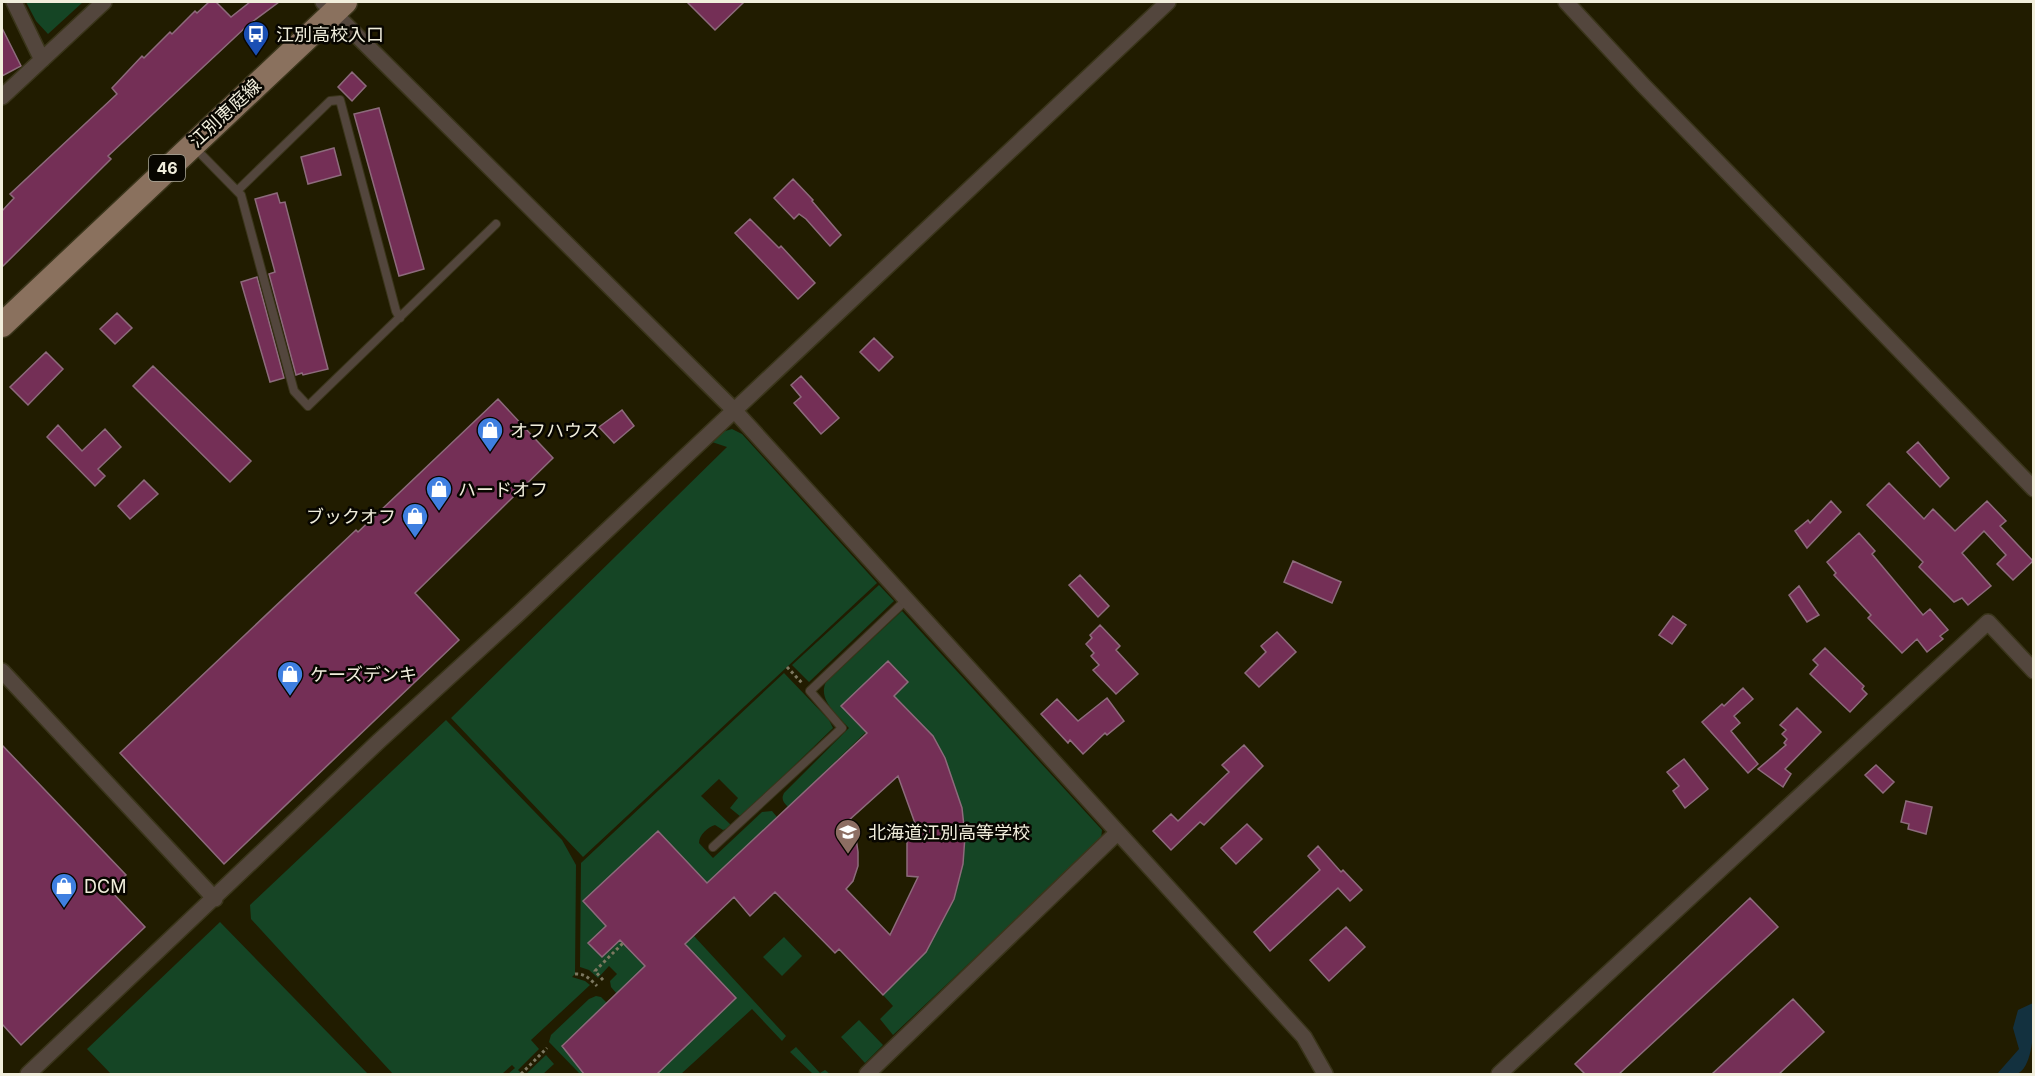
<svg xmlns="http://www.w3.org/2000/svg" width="2035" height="1076" font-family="Inter,'Noto Sans JP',sans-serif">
	<rect width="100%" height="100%" fill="#211c00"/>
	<!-- green -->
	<path fill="#154525" d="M 26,2 L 83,2 L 48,34 L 36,21 Z
		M 732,429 L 742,434 L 877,583 L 583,857 L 451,718 L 727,447 L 712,442 L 722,432 Z
		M 879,585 L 894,601 L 809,682 L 792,665 Z
		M 902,611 L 1102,830 L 1101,839 L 893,1035 L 880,1019 L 893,1006 L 883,995 L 926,952 L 954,900 L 963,864 L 965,836 L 962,808 L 945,758 L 933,736 L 894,696 L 908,682 L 889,661 L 841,706 L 866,732 L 788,807 C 783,802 781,799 784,793 L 849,728 C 839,716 817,700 826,682 Z
		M 784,673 L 829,720 L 833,728 L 741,817 L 730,808 L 738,798 L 719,779 L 701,796 L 732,826 L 723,830 L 715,825 C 708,827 699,835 699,843 L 713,858 L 762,812 L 772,811 L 777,817 L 715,876 L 710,886 L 583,901 L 606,926 L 588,943 L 602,957 L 619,940 L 632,952 L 679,934 L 617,994 L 611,987 L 610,981 L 617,974 L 609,966 L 598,978 L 589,970 L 580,967 L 581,863 Z
		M 446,720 L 562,840 L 576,865 L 575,974 L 572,977 L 585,981 L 590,985 L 531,1040 L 539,1049 L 518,1070 L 522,1074 L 508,1074 L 515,1068 L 512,1065 L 502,1074 L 393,1074 L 251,919 L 250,905 Z
		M 220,922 L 368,1074 L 111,1074 L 87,1049 Z
		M 694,936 L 786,1036 L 782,1041 L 752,1009 L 681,1074 L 657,1074 L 735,998 L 685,944 Z
		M 784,937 L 802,956 L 782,976 L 763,957 Z
		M 596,996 L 601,997 L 607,1003 L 562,1045 L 584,1074 L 580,1074 L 549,1042 L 551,1035 L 589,999 Z
		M 859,1020 L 883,1045 L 865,1063 L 841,1037 Z
		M 796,1047 L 820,1073 L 825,1070 L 830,1074 L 813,1074 L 790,1052 Z
		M 546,1055 L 554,1064 L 543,1074 L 526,1074 Z"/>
	<!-- water -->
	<path fill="#13313f" d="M 2033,1003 C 2034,1020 2035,1066 2017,1074 C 2012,1076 2003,1075 1997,1074 L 2019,1049 L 2013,1028 L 2018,1010 Z"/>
	<!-- building -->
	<path fill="#742f56" stroke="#8d6b7c" stroke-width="1.5" fill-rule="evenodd" d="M 209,2 L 216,2 L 231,17 L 250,2 L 279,2 L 248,25 L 108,156 L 111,159 L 2,267 L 2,211 L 14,198 L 10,194 L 117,94 L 112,88 L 142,56 L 144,58 L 170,32 L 172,34 L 195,11 L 197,13 Z
		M 687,2 L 744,2 L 715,30 Z
		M 2,28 L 21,66 L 2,76 Z
		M 352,72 L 366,86 L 352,101 L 338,87 Z
		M 379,108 L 424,269 L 399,276 L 354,114 Z
		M 334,148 L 341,175 L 308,184 L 301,157 Z
		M 793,179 L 813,200 L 812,201 L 841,235 L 830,246 L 806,219 L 799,214 L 794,219 L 774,198 Z
		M 277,193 L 280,203 L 285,202 L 328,369 L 303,375 L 302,373 L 296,375 L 269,274 L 275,272 L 255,199 Z
		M 750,219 L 779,248 L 781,246 L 815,283 L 798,299 L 735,233 Z
		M 257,277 L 284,378 L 270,382 L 241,282 Z
		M 117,313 L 132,328 L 115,344 L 100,329 Z
		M 874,338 L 893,357 L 879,371 L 860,352 Z
		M 46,352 L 63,369 L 28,405 L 10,387 Z
		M 153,366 L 251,461 L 230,482 L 133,386 Z
		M 801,376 L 839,418 L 821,434 L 794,403 L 801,397 L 791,385 Z
		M 498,399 L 553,458 L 415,593 L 459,640 L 224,864 L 120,753 L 356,530 L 358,532 Z
		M 622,410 L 634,426 L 614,443 L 599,427 Z
		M 58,425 L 82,451 L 105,429 L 121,447 L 98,469 L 105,476 L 95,486 L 47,437 Z
		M 1918,442 L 1949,478 L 1940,487 L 1907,452 Z
		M 144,480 L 158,494 L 130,519 L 118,506 Z
		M 1889,483 L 1924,519 L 1933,509 L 1955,531 L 1987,501 L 2006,521 L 2000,526 L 2033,561 L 2013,580 L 1997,564 L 2006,555 L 1984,531 L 1962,553 L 1991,586 L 1968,605 L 1962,598 L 1954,602 L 1919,567 L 1923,562 L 1867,505 Z
		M 1831,501 L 1841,512 L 1807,548 L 1795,531 L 1808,520 L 1810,523 Z
		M 1859,533 L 1875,551 L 1872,554 L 1923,615 L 1930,609 L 1948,630 L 1940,636 L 1943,639 L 1927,652 L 1917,639 L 1902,653 L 1868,618 L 1871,615 L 1834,575 L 1836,573 L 1827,562 Z
		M 1293,561 L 1341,582 L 1332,603 L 1284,582 Z
		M 1080,575 L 1109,606 L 1098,617 L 1069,585 Z
		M 1799,586 L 1819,615 L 1807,622 L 1789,595 Z
		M 1673,616 L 1686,625 L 1672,644 L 1659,635 Z
		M 1100,625 L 1120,646 L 1116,650 L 1138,674 L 1116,694 L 1093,670 L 1099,665 L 1091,656 L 1094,653 L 1086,644 L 1092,638 L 1090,635 Z
		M 1277,632 L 1296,652 L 1259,687 L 1245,673 L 1266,652 L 1261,646 Z
		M 1825,648 L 1864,686 L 1862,689 L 1867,694 L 1850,712 L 1810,674 L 1818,665 L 1813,660 Z
		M 888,661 L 908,682 L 894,696 L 933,736 L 945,758 L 962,808 L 965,836 L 963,864 L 954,899 L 926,952 L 883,995 L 839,949 L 835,953 L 775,892 L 750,916 L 734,897 L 685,944 L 736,998 L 657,1074 L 584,1074 L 562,1046 L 645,966 L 620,940 L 602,957 L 588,943 L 606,926 L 583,901 L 658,831 L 707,883 L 867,733 L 841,706 ZM 898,776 L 916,826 L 907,826 L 907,876 L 918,877 L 890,935 L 846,889 L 853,881 L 858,866 L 858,852 L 856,838 L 847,822 Z
		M 1743,688 L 1753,699 L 1734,716 L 1740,723 L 1731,731 L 1758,764 L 1748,773 L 1702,722 L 1722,704 L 1724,706 Z
		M 1107,698 L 1124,721 L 1107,735 L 1105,733 L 1083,754 L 1070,740 L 1068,743 L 1041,714 L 1057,699 L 1078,721 Z
		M 1797,708 L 1821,732 L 1785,769 L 1791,774 L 1783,787 L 1758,769 L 1786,745 L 1784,743 L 1787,739 L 1782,734 L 1786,730 L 1780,725 Z
		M 2,745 L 126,875 L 110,890 L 145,927 L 21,1045 L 2,1024 Z
		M 1244,745 L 1263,766 L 1204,825 L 1200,822 L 1171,850 L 1153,831 L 1171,814 L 1178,821 L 1229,772 L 1222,765 Z
		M 1684,759 L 1708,789 L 1685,808 L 1673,791 L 1679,786 L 1667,772 Z
		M 1876,765 L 1894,782 L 1883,793 L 1865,775 Z
		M 1906,801 L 1932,807 L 1926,834 L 1908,829 L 1909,824 L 1901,822 Z
		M 1247,824 L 1262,839 L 1236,864 L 1221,848 Z
		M 1318,846 L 1341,872 L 1343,870 L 1362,890 L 1350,901 L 1338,888 L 1270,951 L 1254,932 L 1320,870 L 1308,856 Z
		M 1750,898 L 1778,927 L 1619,1074 L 1585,1074 L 1575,1064 Z
		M 1346,927 L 1365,947 L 1329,981 L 1310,960 Z
		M 1793,999 L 1824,1032 L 1779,1074 L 1712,1074 Z"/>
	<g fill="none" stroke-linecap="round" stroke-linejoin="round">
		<!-- service casing -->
		<g stroke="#3a351a" stroke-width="10">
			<path id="service" d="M 195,148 L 241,195 L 294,391 L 308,406 L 496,224
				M 237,191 L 330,101 L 340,100 L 396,311 L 400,318
				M 713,847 L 842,728 L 810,691 L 906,600"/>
		</g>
		<!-- minor casing -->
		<g stroke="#3a351a" stroke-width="18">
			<path id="minor" d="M 14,2 L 42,60
				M 323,2 L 734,410 L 1304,1037 L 1325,1074
				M 1566,2 L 1643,85 L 2034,489
				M 2,97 L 104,2
				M 2,671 L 215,899
				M 28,1074 L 379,741 L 517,615 L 1168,2
				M 867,1074 L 1117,833
				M 1499,1074 L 1988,622 L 2034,671"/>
		</g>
		<!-- primary casing -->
		<g stroke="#3a351a" stroke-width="27">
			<path id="primary" d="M 2,325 L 345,2"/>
		</g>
		<!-- path -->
		<path stroke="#7d7961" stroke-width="3" stroke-dasharray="3 3" stroke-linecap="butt" d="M 787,667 L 802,683
			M 575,974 C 585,973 591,980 597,986
			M 603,980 L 595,971 L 623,943
			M 521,1074 L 547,1048"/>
		<!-- service -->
		<use href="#service" stroke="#53463d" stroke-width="8"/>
		<!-- minor -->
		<use href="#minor" stroke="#53463d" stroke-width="15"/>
		<!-- primary -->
		<use href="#primary" stroke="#8a715e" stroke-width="24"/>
	</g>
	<!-- icons -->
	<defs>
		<g id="bus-pin" transform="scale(1.35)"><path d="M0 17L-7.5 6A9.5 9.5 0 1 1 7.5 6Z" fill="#1a4fb4" stroke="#080600"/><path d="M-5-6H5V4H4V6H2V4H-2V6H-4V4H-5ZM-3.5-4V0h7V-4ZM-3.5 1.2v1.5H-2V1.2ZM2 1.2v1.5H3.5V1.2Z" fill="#fff"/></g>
		<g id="shop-pin" transform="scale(1.35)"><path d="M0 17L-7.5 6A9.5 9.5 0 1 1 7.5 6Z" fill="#3f7fe0" stroke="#080600"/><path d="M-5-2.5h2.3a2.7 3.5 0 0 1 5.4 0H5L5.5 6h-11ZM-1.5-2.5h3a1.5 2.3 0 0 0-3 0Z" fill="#fff"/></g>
		<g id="school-pin" transform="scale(1.35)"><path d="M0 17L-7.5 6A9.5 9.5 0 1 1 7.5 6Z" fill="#8d6e63" stroke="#080600"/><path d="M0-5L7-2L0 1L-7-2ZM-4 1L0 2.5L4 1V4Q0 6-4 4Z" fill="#fff"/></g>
	</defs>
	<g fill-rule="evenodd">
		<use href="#bus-pin" x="256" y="34"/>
		<use href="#shop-pin" x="490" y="430"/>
		<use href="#shop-pin" x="439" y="489"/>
		<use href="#shop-pin" x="415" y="516"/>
		<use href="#shop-pin" x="290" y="674"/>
		<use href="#school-pin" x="848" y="832"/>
		<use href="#shop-pin" x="64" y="886"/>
	</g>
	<g text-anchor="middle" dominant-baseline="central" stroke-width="5" stroke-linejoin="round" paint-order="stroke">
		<!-- shield labels -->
		<rect fill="#080600" stroke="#aba89a" stroke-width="1.5" x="149" y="155" width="36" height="26" rx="4.5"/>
		<g font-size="16" font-weight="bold" fill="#f1eedc">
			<text x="167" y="168">46</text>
		</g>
		<!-- poi labels -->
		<g font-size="18" fill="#f1eedc" stroke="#080600" text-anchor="start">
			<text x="276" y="34">江別高校入口</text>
			<text x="510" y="430">オフハウス</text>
			<text x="458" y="489">ハードオフ</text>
			<text x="396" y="516" text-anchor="end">ブックオフ</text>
			<text x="310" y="674">ケーズデンキ</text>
			<text x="868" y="832">北海道江別高等学校</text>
			<text x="84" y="886">DCM</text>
		</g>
		<!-- street labels -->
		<g font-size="18" fill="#f1eedc" stroke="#080600">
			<text transform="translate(225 113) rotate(-43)">江別恵庭線</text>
		</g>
	</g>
	<!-- border -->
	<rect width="2035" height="1076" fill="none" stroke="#f1eedc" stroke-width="6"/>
</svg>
